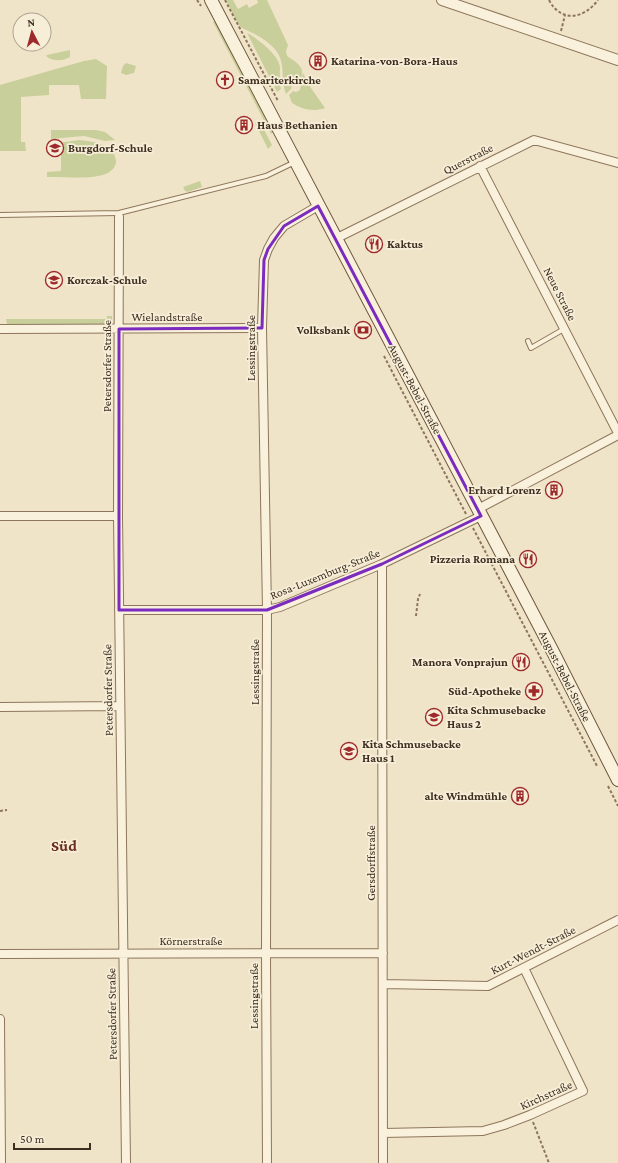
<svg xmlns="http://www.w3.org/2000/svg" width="618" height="1163" font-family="'Crimson Pro',serif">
	<rect width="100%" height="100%" fill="#f0e4c8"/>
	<!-- green -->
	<path fill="#c9cf9b" d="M 226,0 L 233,0 L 238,9 L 247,4 L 249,8 L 258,3 L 257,0 L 267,0 L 288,45 L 286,51 L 287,56 C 296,62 308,68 299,82 L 294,82 L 292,84 L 291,89 L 286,94 C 280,78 286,66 277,52 C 273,46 264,39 258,36 C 253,32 246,31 241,27 C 236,22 230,7 226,0 Z
		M 215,20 L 274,132 L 271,134 L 213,22 Z
		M 247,33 C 257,38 279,55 280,67 C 280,75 279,82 281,89 L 277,92 Z
		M 70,50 L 70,57 C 63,61 53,62 46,56 L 47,55 Z
		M 96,59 L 107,66 L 106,99 L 81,99 L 79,85 L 49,85 L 49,95 L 21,97 L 21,142 L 25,142 L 26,151 L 0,151 L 0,85 L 84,61 Z
		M 126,63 L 136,66 L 134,73 L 126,75 L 121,73 L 123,66 Z
		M 303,73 L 311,88 L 325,108 C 313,112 303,110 292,103 L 289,95 L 293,91 L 296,92 L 300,90 Z
		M 259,120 L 272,145 L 268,149 L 255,123 Z
		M 51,130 L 96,130 L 105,132 L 115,140 L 105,141 L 84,136 L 51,139 Z
		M 79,140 C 92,141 115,145 116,161 C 116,166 113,170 108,173 C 95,180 62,177 47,177 L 47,172 L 61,171 L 61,151 L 50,151 L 50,143 L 65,142 Z
		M 200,181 L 202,187 L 188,192 L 185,191 L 183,187 Z
		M 107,316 L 112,316 L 112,322 L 108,326 L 10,326 L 7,324 L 6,319 L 107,319 Z"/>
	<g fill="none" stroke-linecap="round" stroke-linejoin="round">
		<!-- service casing -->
		<g stroke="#8d765c" stroke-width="6">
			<path id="service" d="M 0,215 L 119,213 L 266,176 L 295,162
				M 528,341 L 531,348 L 564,329"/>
		</g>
		<!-- minor casing -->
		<g stroke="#8d765c" stroke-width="10">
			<path id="minor" d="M 480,166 L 618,433
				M 119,217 L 118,516 L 126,1163
				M 335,239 L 534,140 L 618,163
				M 0,329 L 262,328
				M 478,509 L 618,435
				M 0,516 L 118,516
				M 382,564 L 383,1163
				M 119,610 L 267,610 L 280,607 L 382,564 L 481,516
				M 0,707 L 120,706
				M 0,954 L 383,953
				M 383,984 L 488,986 L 618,920
				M 0,1019 L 1,1163
				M 383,1133 L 483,1131 L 504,1125 L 530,1115 L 583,1091 L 524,968
				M 267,1163 L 266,953 L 267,610 L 262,328 L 264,260 L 268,249 L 274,238 L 284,226 L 318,206"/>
		</g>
		<!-- tertiary casing -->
		<g stroke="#8d765c" stroke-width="12">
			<path id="tertiary" d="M 442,0 L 618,60"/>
		</g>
		<!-- secondary casing -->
		<g stroke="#6f573f" stroke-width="14">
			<path id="secondary" d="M 211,0 L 552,650 L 618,780"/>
		</g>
		<!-- path -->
		<path stroke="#8d765c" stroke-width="2" stroke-dasharray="3 2" stroke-linecap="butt" d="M 197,0 L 201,6
			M 225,0 L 278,101
			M 549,0 C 561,23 584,19 598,0
			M 561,31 L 565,15
			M 384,356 L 466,514
			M 473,528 L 597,766
			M 416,616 L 418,599 L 420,594
			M 608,786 L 618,806
			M 0,811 L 7,810
			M 533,1122 L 549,1163"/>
		<!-- service -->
		<use href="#service" stroke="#faf1dc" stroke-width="4"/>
		<!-- minor -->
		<use href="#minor" stroke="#faf1dc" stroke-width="8"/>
		<!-- tertiary -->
		<use href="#tertiary" stroke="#faf1dc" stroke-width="10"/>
		<!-- secondary -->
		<use href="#secondary" stroke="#faf1dc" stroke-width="12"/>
	</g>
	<!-- marked area -->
	<path fill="none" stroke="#7b2cbf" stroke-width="3" stroke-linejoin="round" d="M 318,206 L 481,516 L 382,564 L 267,610 L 119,610 L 119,329 L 262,328 L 264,260 L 268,249 L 284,226 Z"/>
	<!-- icons -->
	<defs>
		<g id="building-ring" transform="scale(0.9)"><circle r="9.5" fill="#f7eed8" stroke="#9e2a2b" stroke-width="1.5"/><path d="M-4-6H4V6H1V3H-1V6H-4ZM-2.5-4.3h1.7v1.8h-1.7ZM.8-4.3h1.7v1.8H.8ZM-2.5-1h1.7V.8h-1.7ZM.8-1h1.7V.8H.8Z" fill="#9e2a2b"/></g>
		<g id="church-ring" transform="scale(0.9)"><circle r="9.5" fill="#f7eed8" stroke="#9e2a2b" stroke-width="1.5"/><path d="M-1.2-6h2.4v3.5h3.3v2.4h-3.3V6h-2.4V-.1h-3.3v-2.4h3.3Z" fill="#9e2a2b"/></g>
		<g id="school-ring" transform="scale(0.9)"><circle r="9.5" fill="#f7eed8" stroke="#9e2a2b" stroke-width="1.5"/><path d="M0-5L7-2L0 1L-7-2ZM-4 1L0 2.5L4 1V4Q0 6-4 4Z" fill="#9e2a2b"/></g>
		<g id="restaurant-ring" transform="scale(0.9)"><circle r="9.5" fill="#f7eed8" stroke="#9e2a2b" stroke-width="1.5"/><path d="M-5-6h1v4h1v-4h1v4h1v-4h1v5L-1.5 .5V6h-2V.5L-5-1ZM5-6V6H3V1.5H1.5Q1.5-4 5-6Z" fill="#9e2a2b"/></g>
		<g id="bank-ring" transform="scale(0.9)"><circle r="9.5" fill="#f7eed8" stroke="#9e2a2b" stroke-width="1.5"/><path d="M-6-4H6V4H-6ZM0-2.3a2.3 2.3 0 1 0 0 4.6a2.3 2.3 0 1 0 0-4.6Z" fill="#9e2a2b"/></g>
		<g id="pharmacy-ring" transform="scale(0.9)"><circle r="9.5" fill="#f7eed8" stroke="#9e2a2b" stroke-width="1.5"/><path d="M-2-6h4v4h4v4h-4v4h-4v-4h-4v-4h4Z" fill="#9e2a2b"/></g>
	</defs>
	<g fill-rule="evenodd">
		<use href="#building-ring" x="318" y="61"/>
		<use href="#church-ring" x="225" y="80"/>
		<use href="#building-ring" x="244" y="125"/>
		<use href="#school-ring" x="55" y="148"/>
		<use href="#restaurant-ring" x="374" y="244"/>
		<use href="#school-ring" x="54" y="280"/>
		<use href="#bank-ring" x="363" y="330"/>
		<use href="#building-ring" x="554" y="490"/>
		<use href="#restaurant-ring" x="528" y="559"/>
		<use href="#restaurant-ring" x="521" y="662"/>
		<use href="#pharmacy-ring" x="534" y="691"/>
		<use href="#school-ring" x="434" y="717"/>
		<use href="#school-ring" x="349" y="751"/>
		<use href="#building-ring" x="520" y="796"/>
	</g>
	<g text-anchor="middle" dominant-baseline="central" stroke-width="3.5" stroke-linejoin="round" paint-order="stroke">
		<!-- poi labels -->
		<g font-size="12" font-weight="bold" fill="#3d2e20" stroke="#f7eed8" text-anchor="start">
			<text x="331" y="61">Katarina-von-Bora-Haus</text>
			<text x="238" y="80">Samariterkirche</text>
			<text x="257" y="125">Haus Bethanien</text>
			<text x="68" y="148">Burgdorf-Schule</text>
			<text x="387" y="244">Kaktus</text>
			<text x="67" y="280">Korczak-Schule</text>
			<text x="350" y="330" text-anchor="end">Volksbank</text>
			<text x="541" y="490" text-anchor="end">Erhard Lorenz</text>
			<text x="515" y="559" text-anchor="end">Pizzeria Romana</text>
			<text x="508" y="662" text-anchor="end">Manora Vonprajun</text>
			<text x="521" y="691" text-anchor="end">Süd-Apotheke</text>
			<text x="447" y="710">Kita Schmusebacke<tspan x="447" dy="14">Haus 2</tspan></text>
			<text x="362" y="744">Kita Schmusebacke<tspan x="362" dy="14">Haus 1</tspan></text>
			<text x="507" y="796" text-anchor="end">alte Windmühle</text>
		</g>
		<!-- street labels -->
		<g font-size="12" fill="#3d2e20" stroke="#f7eed8">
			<text transform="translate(468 159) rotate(-27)">Querstraße</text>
			<text transform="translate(560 294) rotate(63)">Neue Straße</text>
			<text x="167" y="317">Wielandstraße</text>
			<text transform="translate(251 348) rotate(-90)">Lessingstraße</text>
			<text transform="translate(107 366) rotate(-90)">Petersdorfer Straße</text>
			<text transform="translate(415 389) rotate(62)">August-Bebel-Straße</text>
			<text transform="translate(325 574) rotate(-22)">Rosa-Luxemburg-Straße</text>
			<text transform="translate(255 672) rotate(-90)">Lessingstraße</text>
			<text transform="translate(565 676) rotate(63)">August-Bebel-Straße</text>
			<text transform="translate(108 690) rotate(-91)">Petersdorfer Straße</text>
			<text transform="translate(371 863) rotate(-90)">Gersdorffstraße</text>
			<text x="191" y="941">Körnerstraße</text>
			<text transform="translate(533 950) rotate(-27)">Kurt-Wendt-Straße</text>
			<text transform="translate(254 996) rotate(-90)">Lessingstraße</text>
			<text transform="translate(112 1014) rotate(-91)">Petersdorfer Straße</text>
			<text transform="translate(546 1095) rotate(-24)">Kirchstraße</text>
		</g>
		<!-- district labels -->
		<g font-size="16" font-weight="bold" fill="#6b2e1e" stroke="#f7eed8">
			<text x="64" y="845">Süd</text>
		</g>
	</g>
	<!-- north arrow -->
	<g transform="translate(32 32) rotate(354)"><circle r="19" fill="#f7eed8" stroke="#ada18e"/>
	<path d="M0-3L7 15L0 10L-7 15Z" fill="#9e2a2b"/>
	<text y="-6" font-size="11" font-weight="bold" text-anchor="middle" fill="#3d2e20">N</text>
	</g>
	<!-- scale -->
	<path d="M14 1143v6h76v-6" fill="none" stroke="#3d2e20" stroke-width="2"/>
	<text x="20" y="1143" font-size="12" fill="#3d2e20" stroke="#f7eed8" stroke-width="3" paint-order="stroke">50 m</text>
</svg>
